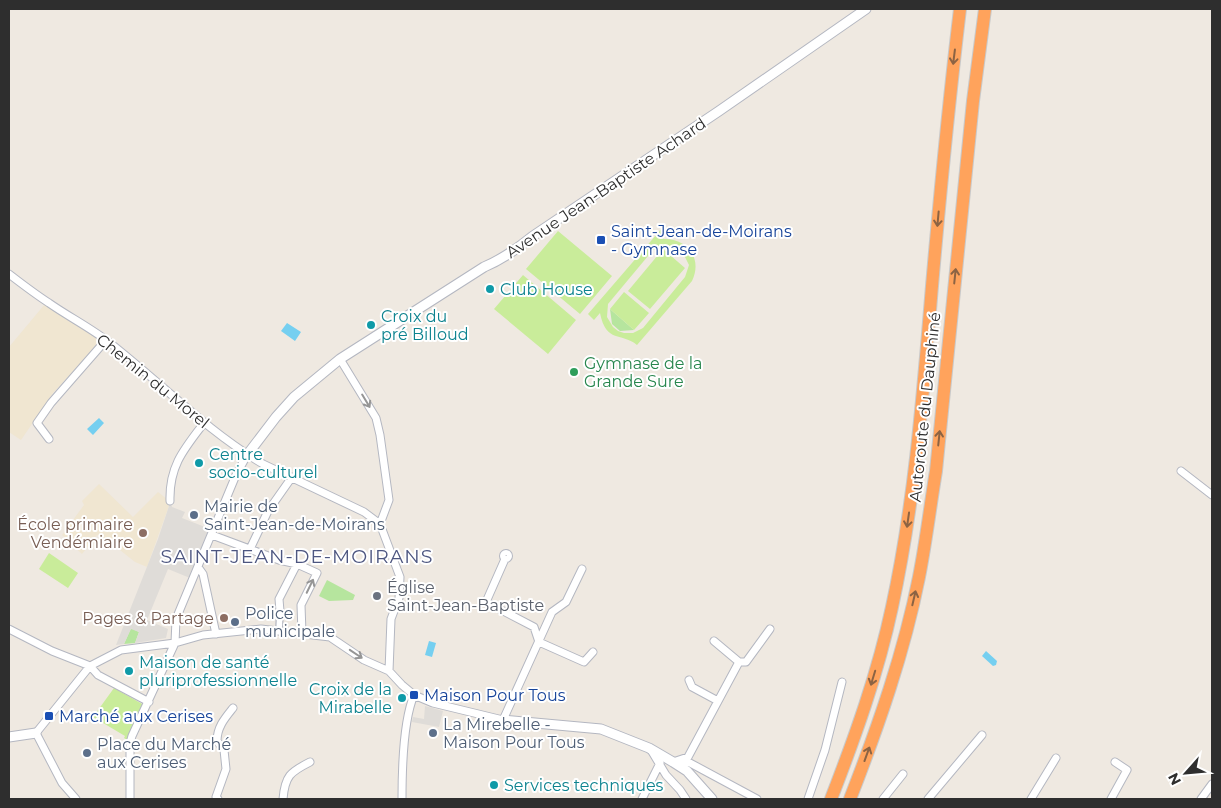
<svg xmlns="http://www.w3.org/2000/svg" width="1221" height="808" font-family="Montserrat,sans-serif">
	<rect width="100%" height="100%" fill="#efe9e1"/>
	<!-- education -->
	<path fill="#f0e6d1" d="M 45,304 L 102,340 L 53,393 L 21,440 L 9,432 L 9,347 Z
		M 99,484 L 133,517 L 158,492 L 168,500 L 169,506 L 147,567 L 135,562 L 115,546 L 97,535 L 82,554 L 62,535 L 84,505 L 82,501 Z"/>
	<!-- green -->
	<path fill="#b6e59e" d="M 610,309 L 634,330 L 620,331 L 612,324 Z
		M 327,580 L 355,595 L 353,600 L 329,601 L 319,596 Z
		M 131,628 L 139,632 L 135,643 L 124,644 Z"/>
	<!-- pitch -->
	<path fill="#c9ec9a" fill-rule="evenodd" d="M 663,227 L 668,232 L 663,239 C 687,238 703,258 692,281 L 637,345 C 622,332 606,344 600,313 L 594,320 L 588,314 ZM 667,245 L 674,247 L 683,253 L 689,265 L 685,277 L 643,328 L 633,333 L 624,333 L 618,331 L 613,327 L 607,317 L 608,304 L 653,250 Z
		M 558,231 L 612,276 L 580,314 L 526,269 Z
		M 663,249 L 685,268 L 650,309 L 628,291 Z
		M 523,275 L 576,320 L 548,354 L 494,309 Z
		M 624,292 L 649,313 L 634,330 L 610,309 Z
		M 49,553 L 78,573 L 68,588 L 39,569 Z
		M 114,688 L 144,705 L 127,740 L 124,738 L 125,736 L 93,717 Z"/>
	<!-- plaza -->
	<path fill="#dfdcd8" d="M 168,501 L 171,501 L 172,507 L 185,512 L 182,518 L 210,529 L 190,578 L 168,569 L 147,620 L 168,629 L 166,638 L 135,643 L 139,632 L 131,629 L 124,644 L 116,645 L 158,539 L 169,506 Z
		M 425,706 L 443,711 L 439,727 L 412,722 L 413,717 L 424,719 Z"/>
	<!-- water -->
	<path fill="#75cff0" d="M 287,323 L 301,332 L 295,341 L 281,331 Z
		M 99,418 L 104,423 L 93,435 L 87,429 Z
		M 429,641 L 436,643 L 432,657 L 425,655 Z
		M 986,651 L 997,661 L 996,665 L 993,666 L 982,656 Z"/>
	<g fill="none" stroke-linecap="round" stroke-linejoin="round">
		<!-- pedestrian casing -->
		<g stroke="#b4b7c1" stroke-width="8">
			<path id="pedestrian" d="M 279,631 L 280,611"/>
		</g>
		<!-- minor casing -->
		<g stroke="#b4b7c1" stroke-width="9">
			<path id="minor" d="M 9,274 C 22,284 35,294 49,303 C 69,317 91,328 110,343 C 161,383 207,431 263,464 L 364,512 L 380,524
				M 340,359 L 376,418 L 380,435 L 389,500 L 380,524
				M 49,439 L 37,423 L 51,403 L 106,340
				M 1181,471 L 1212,495
				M 170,501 C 169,466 184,449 204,423
				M 380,524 L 400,577 L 399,598 L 391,619 L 389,671
				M 212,535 L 279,560 L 297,564 L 317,573 L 301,605 L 302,633
				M 250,549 L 268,511 L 292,477
				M503.5 556a2.5 2.5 0 1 1 5 0a2.5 2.5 0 1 1-5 0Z
				M 505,559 L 486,602 L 534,627 L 539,642 L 584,662 L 593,652
				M 198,567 L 203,574 L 216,634
				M 280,611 L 279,599 L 297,564
				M 9,629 L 52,651 L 90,666 L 98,675 L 149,702
				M 739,662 L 746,662 L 770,629
				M 689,680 L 692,687 L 718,701
				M 651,750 L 666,775 L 680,790 L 686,799
				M 673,762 L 688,757 L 739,662 L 714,641
				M 679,762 L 690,763 L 757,799
				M 76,799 L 62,783 L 36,733 L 90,666 L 121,650 L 175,643 L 203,635 L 261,629 L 330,637 L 364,660 L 389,671 L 402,685 L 414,695 L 433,703 L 503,720 L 552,612 L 566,602 L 582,569
				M 130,799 L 130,743 L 132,736 L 175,643 L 176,619 L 236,475 L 247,455
				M 218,799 L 216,797 L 226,769 L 224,750 L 217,741 C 217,727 225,718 233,708
				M 283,799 C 285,776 290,772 310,762
				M 402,799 C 402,771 403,721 414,695
				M 642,799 L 660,763
				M 808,799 L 825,750 L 842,682
				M 883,799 L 903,774
				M 928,799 L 982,735
				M 1031,799 L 1056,758
				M 1111,799 L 1127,770 L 1115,762
				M 1201,799 L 1212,784"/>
		</g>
		<!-- tertiary casing -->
		<g stroke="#b4b7c1" stroke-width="11">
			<path id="tertiary" d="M 247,455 L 276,417 L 294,397 L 340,359 L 484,267 C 503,259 517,249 533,236 L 719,111 L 866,9
				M 503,720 L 601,729 L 649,748 L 673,762 L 687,771 L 712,799
				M 9,737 L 36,733"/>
		</g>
		<!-- motorway casing -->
		<g stroke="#c9c9c9" stroke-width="14">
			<path id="motorway" d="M 831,799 C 855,737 878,673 892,607 C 915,501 923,394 932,286 C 940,194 949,101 960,9
				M 850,799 C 878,727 904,653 919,577 C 926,542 930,507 936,471 L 973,101 L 985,9"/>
		</g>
		<!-- pedestrian -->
		<use href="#pedestrian" stroke="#fff" stroke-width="5.5"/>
		<!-- minor -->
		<use href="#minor" stroke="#fff" stroke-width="7"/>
		<!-- tertiary -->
		<use href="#tertiary" stroke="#fff" stroke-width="9"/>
		<!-- motorway -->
		<use href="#motorway" stroke="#ffa35c" stroke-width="12"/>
	</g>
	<!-- one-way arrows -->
	<defs><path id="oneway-shaft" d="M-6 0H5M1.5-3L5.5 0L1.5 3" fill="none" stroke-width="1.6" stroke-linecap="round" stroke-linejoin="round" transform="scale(1.25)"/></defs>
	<g stroke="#8c6343">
		<use href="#oneway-shaft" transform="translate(954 57) rotate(97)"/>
		<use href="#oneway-shaft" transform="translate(938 219) rotate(95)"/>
		<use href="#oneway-shaft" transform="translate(955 276) rotate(-84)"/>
		<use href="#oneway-shaft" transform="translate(939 438) rotate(-84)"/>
		<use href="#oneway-shaft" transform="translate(908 520) rotate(98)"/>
		<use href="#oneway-shaft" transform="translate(914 598) rotate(-77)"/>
		<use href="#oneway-shaft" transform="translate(873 678) rotate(107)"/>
		<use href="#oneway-shaft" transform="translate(867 754) rotate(-70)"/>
	</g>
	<g stroke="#969696">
		<use href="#oneway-shaft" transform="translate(366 401) rotate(59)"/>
		<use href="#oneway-shaft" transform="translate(310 586) rotate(-64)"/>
		<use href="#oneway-shaft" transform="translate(356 654) rotate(34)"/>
	</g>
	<!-- markers -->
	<g fill="#1a4fb4" stroke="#fff" stroke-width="2">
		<rect x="596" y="235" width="10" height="10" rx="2.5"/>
		<rect x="409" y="690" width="10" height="10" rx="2.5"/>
		<rect x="44" y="711" width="10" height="10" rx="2.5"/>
	</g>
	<g fill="#0f9aa8" stroke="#fff" stroke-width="2">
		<circle cx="490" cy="289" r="5"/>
		<circle cx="371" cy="325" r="5"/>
		<circle cx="199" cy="463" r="5"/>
		<circle cx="129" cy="671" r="5"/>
		<circle cx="402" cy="698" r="5"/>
		<circle cx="494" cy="785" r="5"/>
	</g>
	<circle fill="#2e9e5b" stroke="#fff" stroke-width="2" cx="574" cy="372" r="5"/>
	<g fill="#5c6f8a" stroke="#fff" stroke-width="2">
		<circle cx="194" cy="515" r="5"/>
		<circle cx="235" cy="622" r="5"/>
		<circle cx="433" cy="733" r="5"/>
		<circle cx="87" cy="753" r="5"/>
	</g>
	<g fill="#8d6e63" stroke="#fff" stroke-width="2">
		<circle cx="143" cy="533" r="5"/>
		<circle cx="224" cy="618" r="5"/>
	</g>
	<circle fill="#6b7280" stroke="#fff" stroke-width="2" cx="377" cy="596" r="5"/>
	<g text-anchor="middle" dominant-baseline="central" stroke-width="4" stroke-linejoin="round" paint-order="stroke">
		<!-- street labels -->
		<g font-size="16" fill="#2e2e2e" stroke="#fff">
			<text transform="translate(606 188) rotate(-34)">Avenue Jean-Baptiste Achard</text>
			<text transform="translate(153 381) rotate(39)">Chemin du Morel</text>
			<text transform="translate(925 407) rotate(-84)">Autoroute du Dauphiné</text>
		</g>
		<!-- transit labels -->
		<g font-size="16" fill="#164399" stroke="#fff" text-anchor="start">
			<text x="611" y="231">Saint-Jean-de-Moirans<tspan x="611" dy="18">- Gymnase</tspan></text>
			<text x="424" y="695">Maison Pour Tous</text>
			<text x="59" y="716">Marché aux Cerises</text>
		</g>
		<!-- culture labels -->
		<g font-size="16" fill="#0d838f" stroke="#fff" text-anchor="start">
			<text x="500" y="289">Club House</text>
			<text x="381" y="316">Croix du<tspan x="381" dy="18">pré Billoud</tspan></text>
			<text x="209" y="454">Centre<tspan x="209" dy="18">socio-culturel</tspan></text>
			<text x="139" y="662">Maison de santé<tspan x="139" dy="18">pluriprofessionnelle</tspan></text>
			<text x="392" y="689" text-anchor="end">Croix de la<tspan x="392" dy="18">Mirabelle</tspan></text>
			<text x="504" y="785">Services techniques</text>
		</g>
		<!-- leisure labels -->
		<g font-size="16" fill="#27864d" stroke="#fff" text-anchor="start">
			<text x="584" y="363">Gymnase de la<tspan x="584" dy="18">Grande Sure</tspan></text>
		</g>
		<!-- service labels -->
		<g font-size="16" fill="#4e5e75" stroke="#fff" text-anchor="start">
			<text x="204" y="506">Mairie de<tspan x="204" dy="18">Saint-Jean-de-Moirans</tspan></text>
			<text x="245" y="613">Police<tspan x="245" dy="18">municipale</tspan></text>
			<text x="443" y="724">La Mirebelle -<tspan x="443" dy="18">Maison Pour Tous</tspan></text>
			<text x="97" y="744">Place du Marché<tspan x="97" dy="18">aux Cerises</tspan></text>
		</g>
		<!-- education labels -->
		<g font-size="16" fill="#785e54" stroke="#fff" text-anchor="end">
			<text x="133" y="524">École primaire<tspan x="133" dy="18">Vendémiaire</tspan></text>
			<text x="214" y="618">Pages &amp; Partage</text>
		</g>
		<!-- worship labels -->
		<g font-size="16" fill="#5b616d" stroke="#fff" text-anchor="start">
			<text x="387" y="587">Église<tspan x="387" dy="18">Saint-Jean-Baptiste</tspan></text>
		</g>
		<!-- quarter labels -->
		<g font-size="19" letter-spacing="1" fill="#4d5680" stroke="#fff">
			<text x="297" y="556">SAINT-JEAN-DE-MOIRANS</text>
		</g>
	</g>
	<!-- border -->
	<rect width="1221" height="808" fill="none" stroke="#2e2e2e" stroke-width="20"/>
	<!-- north arrow -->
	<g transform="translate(1186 773) rotate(243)" stroke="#ffffff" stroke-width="4" paint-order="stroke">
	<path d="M0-4L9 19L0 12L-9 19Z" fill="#2e2e2e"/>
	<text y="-8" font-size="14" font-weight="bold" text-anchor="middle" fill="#2e2e2e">N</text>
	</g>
</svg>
